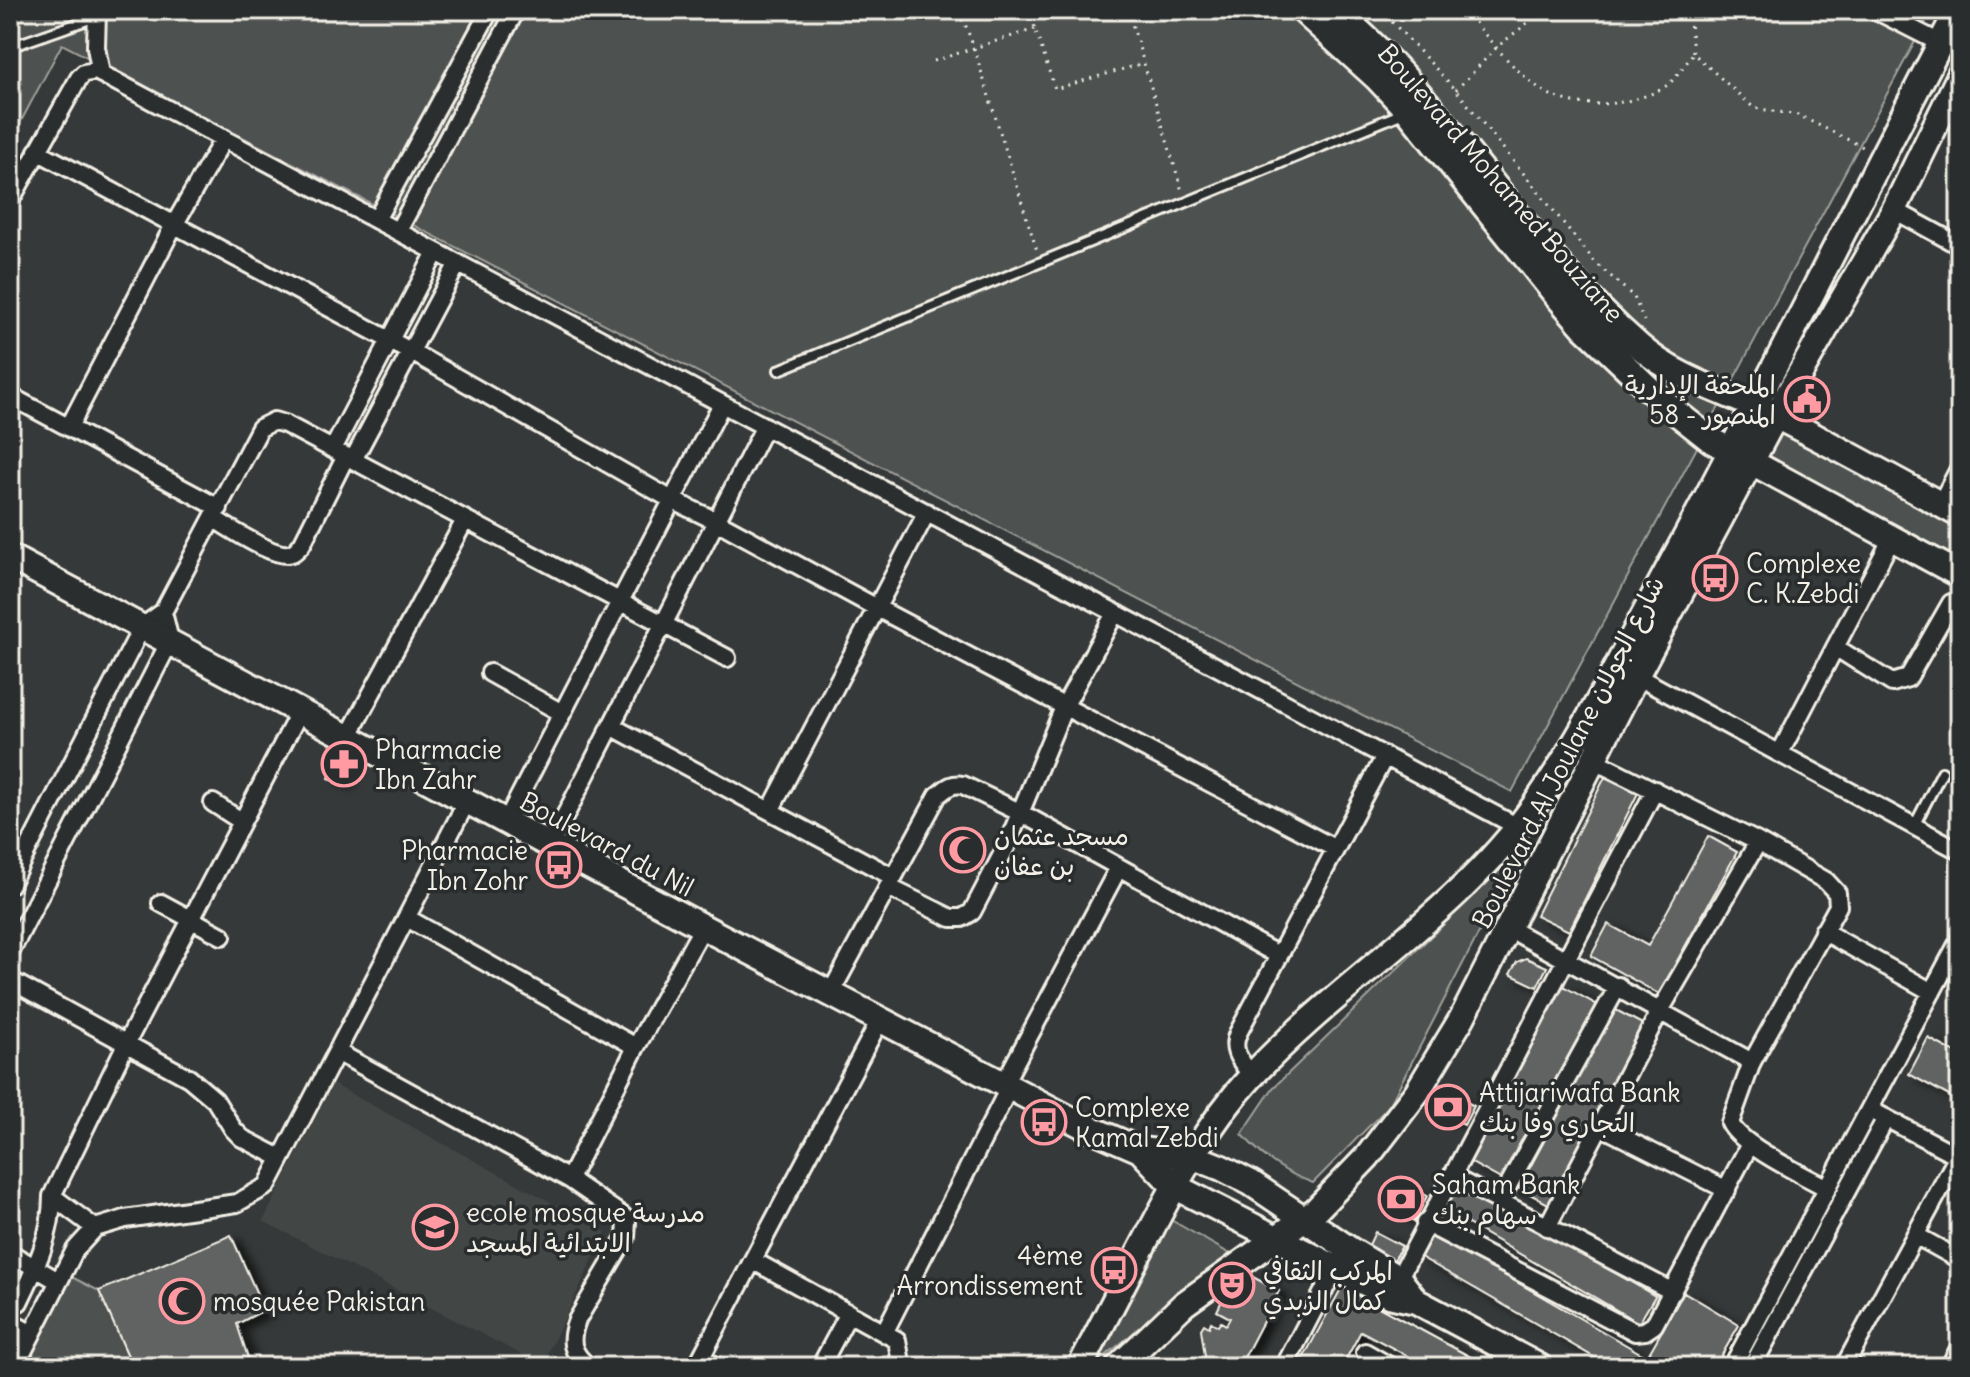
<svg xmlns="http://www.w3.org/2000/svg" width="1970" height="1377" font-family="Delius,'Playpen Sans Arabic',sans-serif">
	<defs>
		<filter id="shadow"><feDropShadow dx="9" dy="5" stdDeviation="4" flood-color="#0009"/></filter>
	</defs>
	<rect width="100%" height="100%" fill="#363939"/>
	<filter id="ink" filterUnits="userSpaceOnUse"><feTurbulence type="fractalNoise" baseFrequency=".0125" numOctaves="2"/><feDisplacementMap in="SourceGraphic" scale="16" xChannelSelector="R" yChannelSelector="G"/><feConvolveMatrix kernelMatrix="1 2 1 2 8 2 1 2 1" color-interpolation-filters="sRGB"/></filter>
	<g filter="url(#ink)">
		<!-- built -->
		<path fill="#434645" d="M 333,1084 L 606,1232 L 542,1365 L 263,1221 Z"/>
		<!-- green -->
		<path fill="#4e514f" stroke="#a1a19c" stroke-width="2" d="M 10,10 L 1932,10 L 1512,792 L 62,44 L 10,142 Z
			M 1775,417 L 1960,515 L 1960,575 L 1751,462 Z
			M 1523,848 L 1389,1106 L 1313,1183 C 1284,1173 1261,1156 1242,1134 L 1273,1088 Z
			M 1171,1220 L 1230,1254 L 1093,1366 Z
			M 62,1272 L 99,1291 L 133,1367 L 11,1367 Z"/>
		<!-- building -->
		<path fill="#616362" stroke="#f4f1e8" stroke-width="2" filter="url(#shadow)" d="M 338,759 L 351,765 L 342,784 L 329,778 Z
			M 1605,777 L 1638,793 L 1569,931 L 1536,915 Z
			M 1708,836 L 1737,852 L 1659,994 L 1591,956 L 1608,924 L 1648,946 Z
			M 1526,958 L 1547,967 L 1537,987 L 1510,974 L 1517,962 Z
			M 1563,986 L 1599,1006 L 1506,1182 L 1470,1162 Z
			M 1614,1009 L 1644,1025 L 1550,1205 L 1519,1188 Z
			M 1928,1038 L 1960,1055 L 1960,1102 L 1909,1074 Z
			M 1448,1092 L 1474,1106 L 1464,1125 L 1438,1112 Z
			M 1460,1183 L 1655,1296 L 1639,1323 L 1444,1210 Z
			M 1403,1184 L 1427,1196 L 1414,1221 L 1390,1209 Z
			M 1375,1232 L 1402,1246 L 1393,1262 L 1367,1249 Z
			M 1430,1232 L 1647,1357 L 1684,1292 L 1739,1325 L 1715,1367 L 1611,1367 L 1417,1255 Z
			M 231,1235 L 264,1310 L 237,1324 L 251,1367 L 133,1367 L 99,1291 Z
			M 1251,1276 L 1279,1291 L 1239,1367 L 1214,1367 L 1206,1363 L 1201,1329 L 1204,1324 L 1209,1327 L 1211,1322 L 1218,1326 L 1221,1322 L 1226,1325 L 1230,1318 L 1217,1311 L 1228,1288 Z
			M 1342,1287 L 1489,1367 L 1428,1367 L 1361,1331 L 1346,1359 L 1361,1367 L 1306,1367 L 1300,1364 Z"/>
		<g fill="none" stroke-linecap="round" stroke-linejoin="round">
			<!-- lane casing -->
			<g stroke="#f4f1e8" stroke-width="14">
				<path id="lane" d="M 10,47 L 96,17
					M 779,370 L 1403,113
					M 1914,826 L 1942,772"/>
			</g>
			<!-- street casing -->
			<g stroke="#f4f1e8" stroke-width="22">
				<path id="street" d="M 97,10 L 96,47 L 101,74
					M 1875,10 L 1940,43
					M 37,151 L 410,351 L 672,500 L 716,521 L 877,608 L 1334,848
					M 10,201 L 79,78 L 84,73 L 96,71 L 1518,827
					M 1894,210 L 1960,246
					M 376,220 L 490,10
					M 398,231 L 516,10
					M 10,396 L 219,508
					M 69,427 L 174,225 L 224,138
					M 333,449 L 436,252
					M 353,460 L 458,263
					M 1940,505 L 1960,467
					M 214,519 C 230,528 276,560 292,553 C 295,552 300,546 302,544 L 346,456
					M 1835,647 L 1892,683 L 1908,678 L 1951,603
					M 490,673 L 562,713
					M 1636,676 L 1960,851
					M 611,726 L 893,877
					M 348,737 L 465,520
					M 1780,753 L 1892,538
					M 1595,761 L 1758,842 L 1826,881 L 1837,893 L 1838,906 L 1752,1062 L 1730,1123 C 1740,1145 1803,1175 1827,1188
					M 213,803 L 241,821
					M 770,811 L 927,512
					M 506,822 L 722,404
					M 550,845 L 765,426
					M 10,884 L 142,627 L 163,612 L 260,428 L 274,421 L 285,424 L 727,658
					M 888,887 L 951,918 L 962,918 L 972,912 L 1006,847 L 1064,707 L 1115,613
					M 161,903 L 222,936
					M 407,918 L 636,1047
					M 1508,928 L 1752,1062
					M 1823,931 L 1932,992
					M 10,953 L 170,641 L 163,612
					M 10,980 L 189,1078 L 215,1100 L 233,1129 L 242,1138 L 281,1158
					M 830,994 L 938,795 C 947,788 951,783 963,785 L 1019,812 L 1278,955
					M 337,1052 L 569,1179 L 623,1216 L 627,1221 L 626,1237 L 577,1320 C 569,1341 571,1353 589,1367
					M 1252,1076 C 1241,1061 1230,1051 1238,1033 L 1385,756
					M 1003,1085 L 1118,869
					M 1878,1114 L 1960,1157
					M 1600,1126 L 1727,1190
					M 1451,1176 L 1673,1292
					M 569,1179 L 636,1047 L 703,927
					M 52,1196 L 95,1228
					M 1499,1202 L 1618,986
					M 1425,1223 L 1635,1332 L 1645,1331 L 1654,1325 L 1750,1144
					M 1547,1227 L 1661,1009 L 1758,842
					M 1915,1235 L 1960,1260
					M 10,1253 L 58,1281
					M 754,1261 L 897,1340 L 900,1357 L 895,1367
					M 1394,1287 L 1655,790
					M 19,1302 C 36,1267 52,1235 52,1196 L 127,1042 L 300,711
					M 10,1322 L 32,1334
					M 884,1333 L 1009,1088
					M 1365,1352 L 1391,1367
					M 702,1358 L 718,1367
					M 15,1367 L 75,1250 L 95,1228 L 125,1219 L 237,1203 L 267,1186 L 467,801
					M 696,1367 L 880,1020
					M 820,1367 L 849,1313
					M 1284,1367 L 1335,1269
					M 1732,1367 L 1960,939
					M 1752,1367 L 1886,1118
					M 1844,1367 L 1958,1156
					M 1949,1367 L 1960,1347"/>
			</g>
			<!-- secondary casing -->
			<g stroke="#f4f1e8" stroke-width="30">
				<path id="secondary" d="M 1302,10 L 1377,78 L 1408,111 L 1557,296 L 1583,326 L 1663,402 L 1711,440 L 1960,575
					M 1335,10 C 1452,108 1524,246 1639,346 C 1673,376 1716,389 1757,407 C 1826,440 1893,479 1960,515
					M 10,557 L 703,927 L 1080,1124 L 1140,1150 L 1192,1156 L 1222,1168 L 1251,1183 L 1349,1249 L 1399,1279 L 1416,1301
					M 1140,1150 L 1174,1186 L 1389,1295 L 1416,1301 L 1540,1367
					M 1080,1367 C 1103,1323 1125,1280 1148,1236 C 1177,1180 1207,1125 1250,1078 C 1339,982 1457,914 1534,806 C 1587,731 1627,645 1671,564 C 1770,381 1861,194 1958,10
					M 1118,1367 L 1184,1304 L 1316,1210 L 1367,1157 L 1417,1092 L 1462,1018 L 1636,676 L 1775,417 L 1894,210 L 1960,75"/>
			</g>
			<!-- path -->
			<path stroke="#f4f1e8" stroke-width="3" stroke-dasharray="2 6" stroke-linecap="butt" d="M 1029,10 L 1055,89 L 1144,63
				M 1128,10 L 1182,191
				M 1381,10 L 1456,90 L 1595,262 L 1634,297 L 1644,321
				M 1465,10 C 1484,34 1524,84 1553,96 C 1586,110 1636,105 1666,86 C 1677,78 1686,64 1693,53
				M 1689,10 L 1693,53 L 1754,108 L 1798,115 L 1863,147
				M 1035,29 L 974,48 L 1037,251
				M 934,61 L 974,48 L 964,21 L 944,10
				M 1456,90 L 1497,47 L 1544,10"/>
			<!-- lane -->
			<use href="#lane" stroke="#2a2d2e" stroke-width="8"/>
			<!-- street -->
			<use href="#street" stroke="#2a2d2e" stroke-width="16"/>
			<!-- secondary -->
			<use href="#secondary" stroke="#2a2d2e" stroke-width="24"/>
		</g>
	</g>
	<!-- icons -->
	<defs>
		<g id="civic-ring" transform="scale(2.3)"><circle r="9.5" fill="#2a2d2e" stroke="#ff9aa2" stroke-width="1.5"/><path d="M-.6-6.5H3V-4.5H.6V-3L4-1V1h2V6H-6V1h2V-1L-.6-3ZM-1.2 2.5V6h2.4V2.5Z" fill="#ff9aa2"/></g>
		<g id="bus-ring" transform="scale(2.3)"><circle r="9.5" fill="#2a2d2e" stroke="#ff9aa2" stroke-width="1.5"/><path d="M-5-6H5V4H4V6H2V4H-2V6H-4V4H-5ZM-3.5-4V0h7V-4ZM-3.5 1.2v1.5H-2V1.2ZM2 1.2v1.5H3.5V1.2Z" fill="#ff9aa2"/></g>
		<g id="pharmacy-ring" transform="scale(2.3)"><circle r="9.5" fill="#2a2d2e" stroke="#ff9aa2" stroke-width="1.5"/><path d="M-2-6h4v4h4v4h-4v4h-4v-4h-4v-4h4Z" fill="#ff9aa2"/></g>
		<g id="mosque-ring" transform="scale(2.3)"><circle r="9.5" fill="#2a2d2e" stroke="#ff9aa2" stroke-width="1.5"/><path d="M3.5-4.9A6 6 0 1 0 3.5 4.9A5 5 0 1 1 3.5-4.9Z" fill="#ff9aa2"/></g>
		<g id="bank-ring" transform="scale(2.3)"><circle r="9.5" fill="#2a2d2e" stroke="#ff9aa2" stroke-width="1.5"/><path d="M-6-4H6V4H-6ZM0-2.3a2.3 2.3 0 1 0 0 4.6a2.3 2.3 0 1 0 0-4.6Z" fill="#ff9aa2"/></g>
		<g id="school-ring" transform="scale(2.3)"><circle r="9.5" fill="#2a2d2e" stroke="#ff9aa2" stroke-width="1.5"/><path d="M0-5L7-2L0 1L-7-2ZM-4 1L0 2.5L4 1V4Q0 6-4 4Z" fill="#ff9aa2"/></g>
		<g id="theatre-ring" transform="scale(2.3)"><circle r="9.5" fill="#2a2d2e" stroke="#ff9aa2" stroke-width="1.5"/><path d="M-5-5.5Q0-4 5-5.5V0Q5 5 0 6Q-5 5-5 0ZM-3.3-2.5H-1v1.5H-3.3ZM1-2.5H3.3v1.5H1ZM-2.8 1Q0 5.5 2.8 1Z" fill="#ff9aa2"/></g>
	</defs>
	<g fill-rule="evenodd">
		<use href="#civic-ring" x="1807" y="399"/>
		<use href="#bus-ring" x="1715" y="578"/>
		<use href="#pharmacy-ring" x="344" y="764"/>
		<use href="#mosque-ring" x="963" y="850"/>
		<use href="#bus-ring" x="559" y="865"/>
		<use href="#bank-ring" x="1448" y="1107"/>
		<use href="#bus-ring" x="1044" y="1122"/>
		<use href="#bank-ring" x="1401" y="1199"/>
		<use href="#school-ring" x="435" y="1227"/>
		<use href="#bus-ring" x="1114" y="1270"/>
		<use href="#theatre-ring" x="1232" y="1285"/>
		<use href="#mosque-ring" x="182" y="1301"/>
	</g>
	<g text-anchor="middle" dominant-baseline="central" stroke-width="7" stroke-linejoin="round" paint-order="stroke">
		<!-- street labels -->
		<g font-size="26" fill="#f4f1e8" stroke="#2a2d2e">
			<text transform="translate(1501 183) rotate(49)">Boulevard Mohamed Bouziane</text>
			<text transform="translate(1568 752) rotate(-63)">Boulevard Al Joulane شارع الجولان</text>
			<text transform="translate(607 844) rotate(28)">Boulevard du Nil</text>
		</g>
		<!-- poi labels -->
		<g font-size="26" fill="#f4f1e8" stroke="#2a2d2e" text-anchor="start">
			<text x="1776" y="384" text-anchor="end">الملحقة الإدارية<tspan x="1776" dy="30">58 - المنصور</tspan></text>
			<text x="1746" y="563">Complexe<tspan x="1746" dy="30">C. K.Zebdi</tspan></text>
			<text x="375" y="749">Pharmacie<tspan x="375" dy="30">Ibn Zahr</tspan></text>
			<text x="994" y="835">مسجد عثمان<tspan x="994" dy="30">بن عفان</tspan></text>
			<text x="528" y="850" text-anchor="end">Pharmacie<tspan x="528" dy="30">Ibn Zohr</tspan></text>
			<text x="1479" y="1092">Attijariwafa Bank<tspan x="1479" dy="30">التجاري وفا بنك</tspan></text>
			<text x="1075" y="1107">Complexe<tspan x="1075" dy="30">Kamal Zebdi</tspan></text>
			<text x="1432" y="1184">Saham Bank<tspan x="1432" dy="30">سهام بنك</tspan></text>
			<text x="466" y="1212">ecole mosque مدرسة<tspan x="466" dy="30">الابتدائية المسجد</tspan></text>
			<text x="1083" y="1255" text-anchor="end">4ème<tspan x="1083" dy="30">Arrondissement</tspan></text>
			<text x="1263" y="1270">المركب الثقافي<tspan x="1263" dy="30">كمال الزبدي</tspan></text>
			<text x="213" y="1301">mosquée Pakistan</text>
		</g>
	</g>
	<!-- margin -->
	<rect width="1970" height="1377" fill="none" stroke="#2a2d2e" stroke-width="40"/>
	<rect x="20" y="20" width="1930" height="1337" fill="none" stroke="#f4f1e8" stroke-width="3" filter="url(#ink)"/>
</svg>
